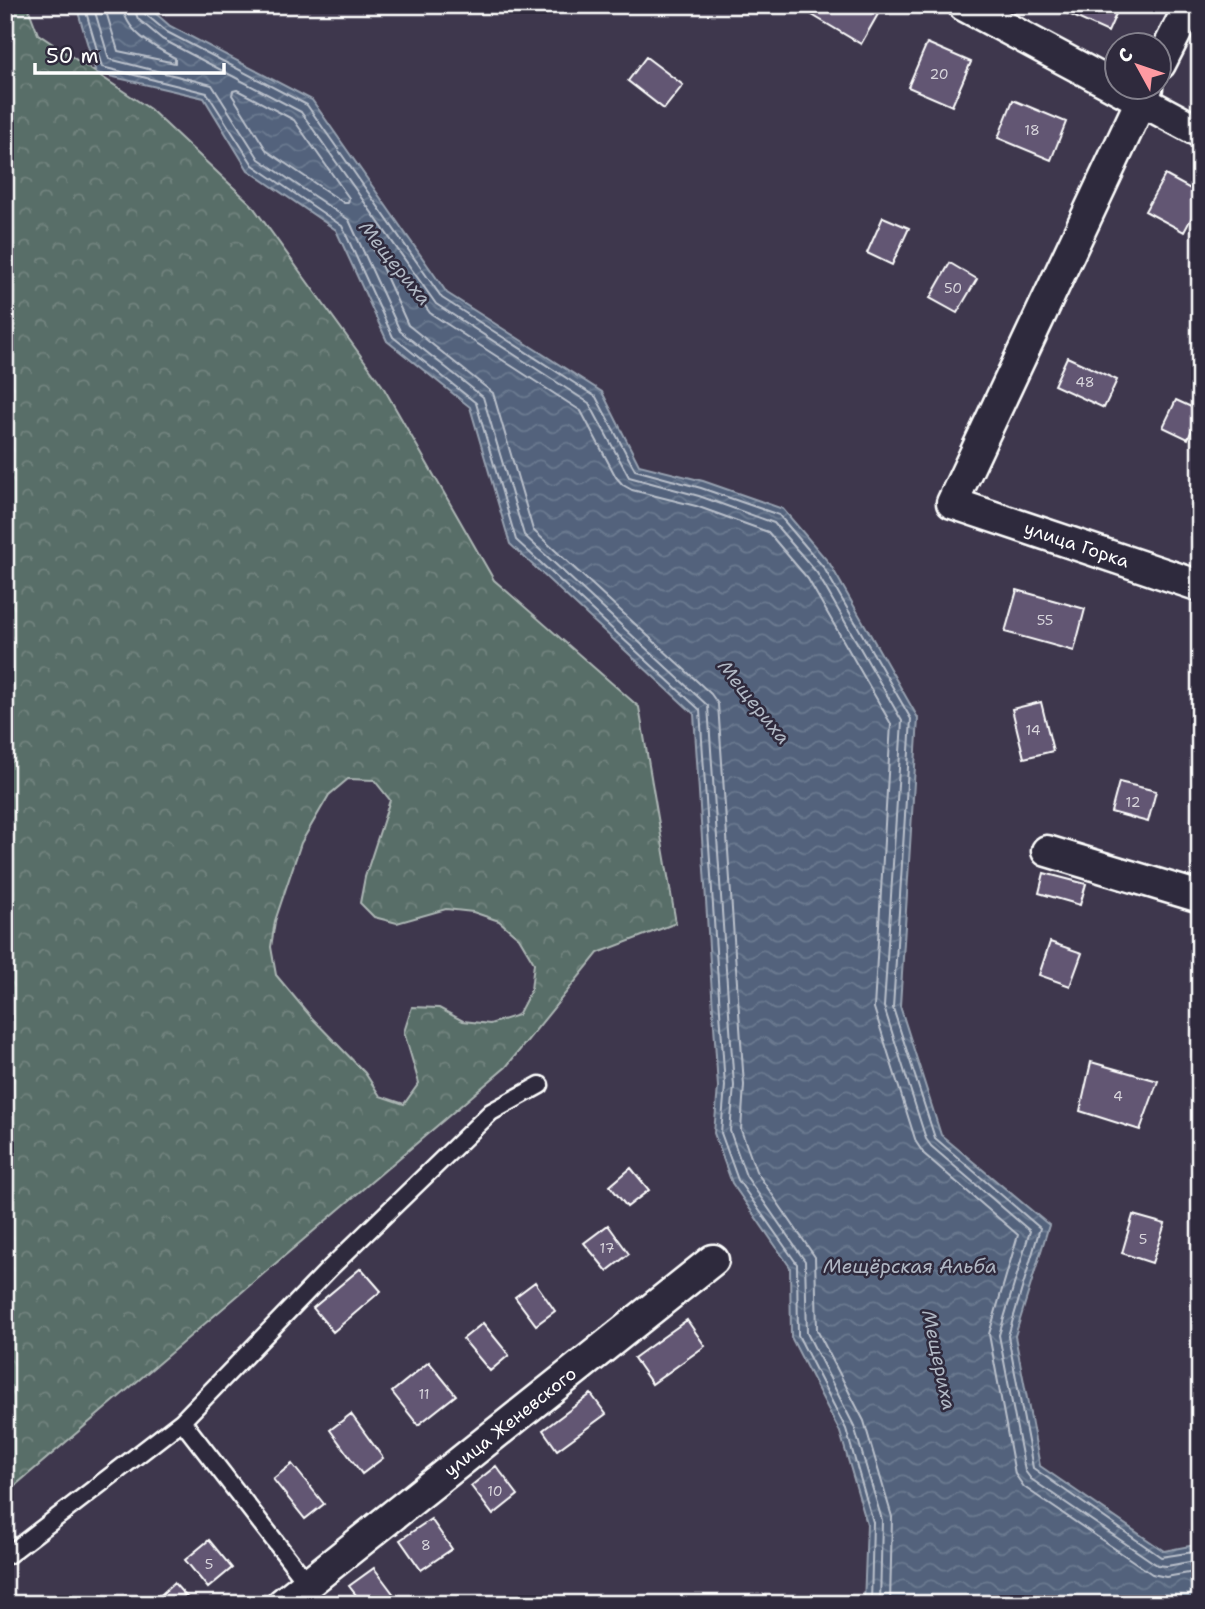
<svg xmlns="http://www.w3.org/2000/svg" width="1205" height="1609" font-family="'Shantell Sans',sans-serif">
	<defs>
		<pattern id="forest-crowns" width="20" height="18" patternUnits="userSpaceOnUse" patternTransform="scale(1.75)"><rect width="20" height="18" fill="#596e68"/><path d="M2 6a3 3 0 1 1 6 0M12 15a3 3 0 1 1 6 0" fill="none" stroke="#72847f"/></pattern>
		<pattern id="water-waves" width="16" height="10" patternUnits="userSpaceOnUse" patternTransform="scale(1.75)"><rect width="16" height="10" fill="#52627c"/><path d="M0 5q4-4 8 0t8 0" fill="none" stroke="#6c7a90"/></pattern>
	</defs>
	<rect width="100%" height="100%" fill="#3e374d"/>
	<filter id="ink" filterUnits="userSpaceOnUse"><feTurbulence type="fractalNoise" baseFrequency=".0143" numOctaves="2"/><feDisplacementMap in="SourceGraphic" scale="14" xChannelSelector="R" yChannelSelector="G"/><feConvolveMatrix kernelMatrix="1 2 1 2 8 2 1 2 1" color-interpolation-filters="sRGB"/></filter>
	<g filter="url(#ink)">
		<!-- forest -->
		<path fill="url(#forest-crowns)" stroke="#acb6b4" stroke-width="2" fill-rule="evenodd" d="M 5,5 L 27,5 L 38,34 L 150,109 L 251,204 L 382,385 L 494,580 L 639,707 L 676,923 L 598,953 L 506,1067 L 5,1494 ZM 348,779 L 374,780 L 390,800 L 365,877 L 360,903 L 374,917 L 397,923 L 446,909 L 473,912 L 499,921 L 519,938 L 534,963 L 531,990 L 518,1015 L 490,1024 L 463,1021 L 439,1008 L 412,1007 L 404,1032 L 419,1083 L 404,1104 L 380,1096 L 365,1073 L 311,1017 L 276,975 L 271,947 L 275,921 L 301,843 L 329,795 Z"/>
		<!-- water -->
		<path fill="url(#water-waves)" stroke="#97a1b0" stroke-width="2" d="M 76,5 L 146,5 L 170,26 L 312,100 L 447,293 L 602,392 L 639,465 L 703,481 L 783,509 L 830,564 L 918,718 L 900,1006 L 941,1135 L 1049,1225 L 1015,1336 L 1040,1466 L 1164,1551 L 1200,1544 L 1200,1604 L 864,1604 L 867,1524 L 840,1432 L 791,1337 L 790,1267 L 732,1183 L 714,1133 L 718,1087 L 694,714 L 510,544 L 470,407 L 387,341 L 336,230 L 248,170 L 204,98 L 96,73 Z"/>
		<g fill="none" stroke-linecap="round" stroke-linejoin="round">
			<!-- shore -->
			<path stroke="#bac0cb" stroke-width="2" d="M 84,5 L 102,67 L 207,93 L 253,165 L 342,226 L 393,337 L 476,403 L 516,540 L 700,710 L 725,1086 L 721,1133 L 738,1180 L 797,1264 L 798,1335 L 846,1429 L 873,1522 L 871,1604
				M 93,5 L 109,59 L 212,85 L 259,159 L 349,220 L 400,331 L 483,397 L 524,535 L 708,706 L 734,1086 L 730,1131 L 746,1176 L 805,1261 L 807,1333 L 854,1426 L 882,1520 L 880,1604
				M 104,5 L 118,51 L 175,63 L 175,58 C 154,47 124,31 123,5
				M 133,5 L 138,19 L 162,39 L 301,112 L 436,304 L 589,403 L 629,477 L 699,496 L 774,523 L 817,573 L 902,721 L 884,1007 L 926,1139 L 931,1146 L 1030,1231 L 999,1335 L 1025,1471 L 1031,1479 L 1157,1565 L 1167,1566 L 1200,1560
				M 142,5 L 144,13 L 167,32 L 307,105 L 442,298 L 596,397 L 635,470 L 701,488 L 779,515 L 824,568 L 911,719 L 893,1008 L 935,1138 L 1040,1228 L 1008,1336 L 1033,1468 L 1161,1557 L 1200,1551
				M 237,90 L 294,120 L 349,198 L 348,203 L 344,203 L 267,151 L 232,95 L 233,91 Z
				M 890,1604 L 892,1517 L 864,1421 L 817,1330 L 815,1257 L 756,1171 L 741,1130 L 744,1085 L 718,704 L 711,694 L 533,530 L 493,393 L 408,325 L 370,241 L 372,236 L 376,238 L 430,313 L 581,411 L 616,477 L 623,485 L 632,490 L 696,506 L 768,532 L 808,579 L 891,724 L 874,1008 L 916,1142 L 924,1154 L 1018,1235 L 989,1334 L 1015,1474 L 1024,1487 L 1152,1574 L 1166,1577 L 1200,1571"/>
		</g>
		<!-- building -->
		<path fill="#625673" stroke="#fff" stroke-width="2" d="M 818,5 L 879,5 L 882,7 L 861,44 L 812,15 Z
			M 1054,5 L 1120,5 L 1108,32 L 1053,7 Z
			M 927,43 L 971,62 L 952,106 L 908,87 Z
			M 646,57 L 683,85 L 664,109 L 628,81 Z
			M 1013,100 L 1066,122 L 1051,160 L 998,138 Z
			M 1165,175 L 1200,194 L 1200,202 L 1184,232 L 1145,211 Z
			M 883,217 L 909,228 L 892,265 L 867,253 Z
			M 950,263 L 977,279 L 957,313 L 930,298 Z
			M 1067,357 L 1117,380 L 1104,408 L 1054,385 Z
			M 1176,400 L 1200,411 L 1188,439 L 1163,427 Z
			M 1017,590 L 1085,609 L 1074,651 L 1005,632 Z
			M 1041,702 L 1053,751 L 1024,758 L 1012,709 Z
			M 1119,782 L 1156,791 L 1148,822 L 1111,812 Z
			M 1044,873 L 1086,884 L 1080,905 L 1039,893 Z
			M 1050,942 L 1082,953 L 1070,986 L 1039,975 Z
			M 1091,1062 L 1158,1081 L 1140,1130 L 1080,1111 Z
			M 631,1168 L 649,1190 L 627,1207 L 610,1186 Z
			M 1133,1215 L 1165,1224 L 1152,1263 L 1122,1253 Z
			M 608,1225 L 629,1254 L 607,1271 L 584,1243 Z
			M 361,1268 L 381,1291 L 333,1332 L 313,1308 Z
			M 535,1282 L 555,1311 L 536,1325 L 515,1297 Z
			M 687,1320 L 705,1346 L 652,1384 L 634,1358 Z
			M 483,1323 L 509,1355 L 490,1371 L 463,1339 Z
			M 429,1362 L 456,1395 L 418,1425 L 392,1392 Z
			M 591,1394 L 606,1414 L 557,1450 L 543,1430 Z
			M 351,1414 L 383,1458 L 362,1474 L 330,1430 Z
			M 292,1464 L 324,1504 L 305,1519 L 273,1479 Z
			M 496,1466 L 518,1495 L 493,1515 L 471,1486 Z
			M 431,1519 L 452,1549 L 421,1570 L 400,1540 Z
			M 209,1540 L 232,1568 L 208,1588 L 185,1560 Z
			M 374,1568 L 395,1596 L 385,1604 L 363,1604 L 349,1586 Z
			M 174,1583 L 192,1603 L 151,1604 Z"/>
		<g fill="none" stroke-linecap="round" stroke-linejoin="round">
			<!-- lane casing -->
			<g stroke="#fff" stroke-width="21">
				<path id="lane" d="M 182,1421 L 308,1584
					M 8,1555 L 182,1421 L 330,1268 L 491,1112 L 540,1085"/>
			</g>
			<!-- street casing -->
			<g stroke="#fff" stroke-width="35">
				<g id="street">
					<path d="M 963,5 L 1200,132"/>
					<path d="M 1160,64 L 1190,5"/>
					<path id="s1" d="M 1147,88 L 952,503 L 1200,586"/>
					<path d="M 1047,851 L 1200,897"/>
					<path id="s2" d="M 282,1604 L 713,1260"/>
				</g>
			</g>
			<!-- lane -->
			<use href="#lane" stroke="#2f2a3d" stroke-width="16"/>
			<!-- street -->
			<use href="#street" stroke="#2f2a3d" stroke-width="30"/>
		</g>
	</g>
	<g text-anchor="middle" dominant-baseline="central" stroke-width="5" stroke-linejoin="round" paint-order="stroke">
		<!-- number labels -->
		<g font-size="14" fill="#d8d5dc">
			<text x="939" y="74">20</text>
			<text x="1032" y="130">18</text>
			<text x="953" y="288">50</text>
			<text x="1085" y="382">48</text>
			<text x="1045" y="620">55</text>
			<text x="1033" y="730">14</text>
			<text x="1133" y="802">12</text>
			<text x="1118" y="1096">4</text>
			<text x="1143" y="1239">5</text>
			<text x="607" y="1248">17</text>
			<text x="424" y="1394">11</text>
			<text x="495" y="1491">10</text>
			<text x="426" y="1545">8</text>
			<text x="209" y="1564">5</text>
		</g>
		<!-- street labels -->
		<g font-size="18" fill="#fff" stroke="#2f2a3d">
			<text stroke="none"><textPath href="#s1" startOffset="590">улица Горка</textPath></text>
			<text stroke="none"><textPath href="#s2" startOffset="292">улица Женевского</textPath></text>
		</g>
		<!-- water labels -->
		<g font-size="19" font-style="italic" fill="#b1b8c4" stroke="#2f2a3d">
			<text transform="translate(395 263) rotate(51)">Мещериха</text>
			<text transform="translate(754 702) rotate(51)">Мещериха</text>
			<text x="910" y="1266">Мещёрская Альба</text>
			<text transform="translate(939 1360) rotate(78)">Мещериха</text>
		</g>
	</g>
	<!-- margin -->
	<rect width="1205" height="1609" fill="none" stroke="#2f2a3d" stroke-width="28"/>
	<rect x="14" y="14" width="1177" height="1581" fill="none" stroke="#fff" stroke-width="2.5" filter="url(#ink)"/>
	<!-- north arrow -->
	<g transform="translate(1138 66) rotate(310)"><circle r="33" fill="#2f2a3d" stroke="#827f8b" stroke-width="2"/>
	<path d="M0-5L12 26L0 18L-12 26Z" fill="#ff9aa2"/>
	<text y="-10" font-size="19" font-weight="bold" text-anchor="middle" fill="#ffffff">С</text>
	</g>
	<!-- scale -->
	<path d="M35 63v10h189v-10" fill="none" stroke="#ffffff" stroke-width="3.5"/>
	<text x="46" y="63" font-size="21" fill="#ffffff" stroke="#2f2a3d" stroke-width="5" paint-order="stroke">50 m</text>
</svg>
